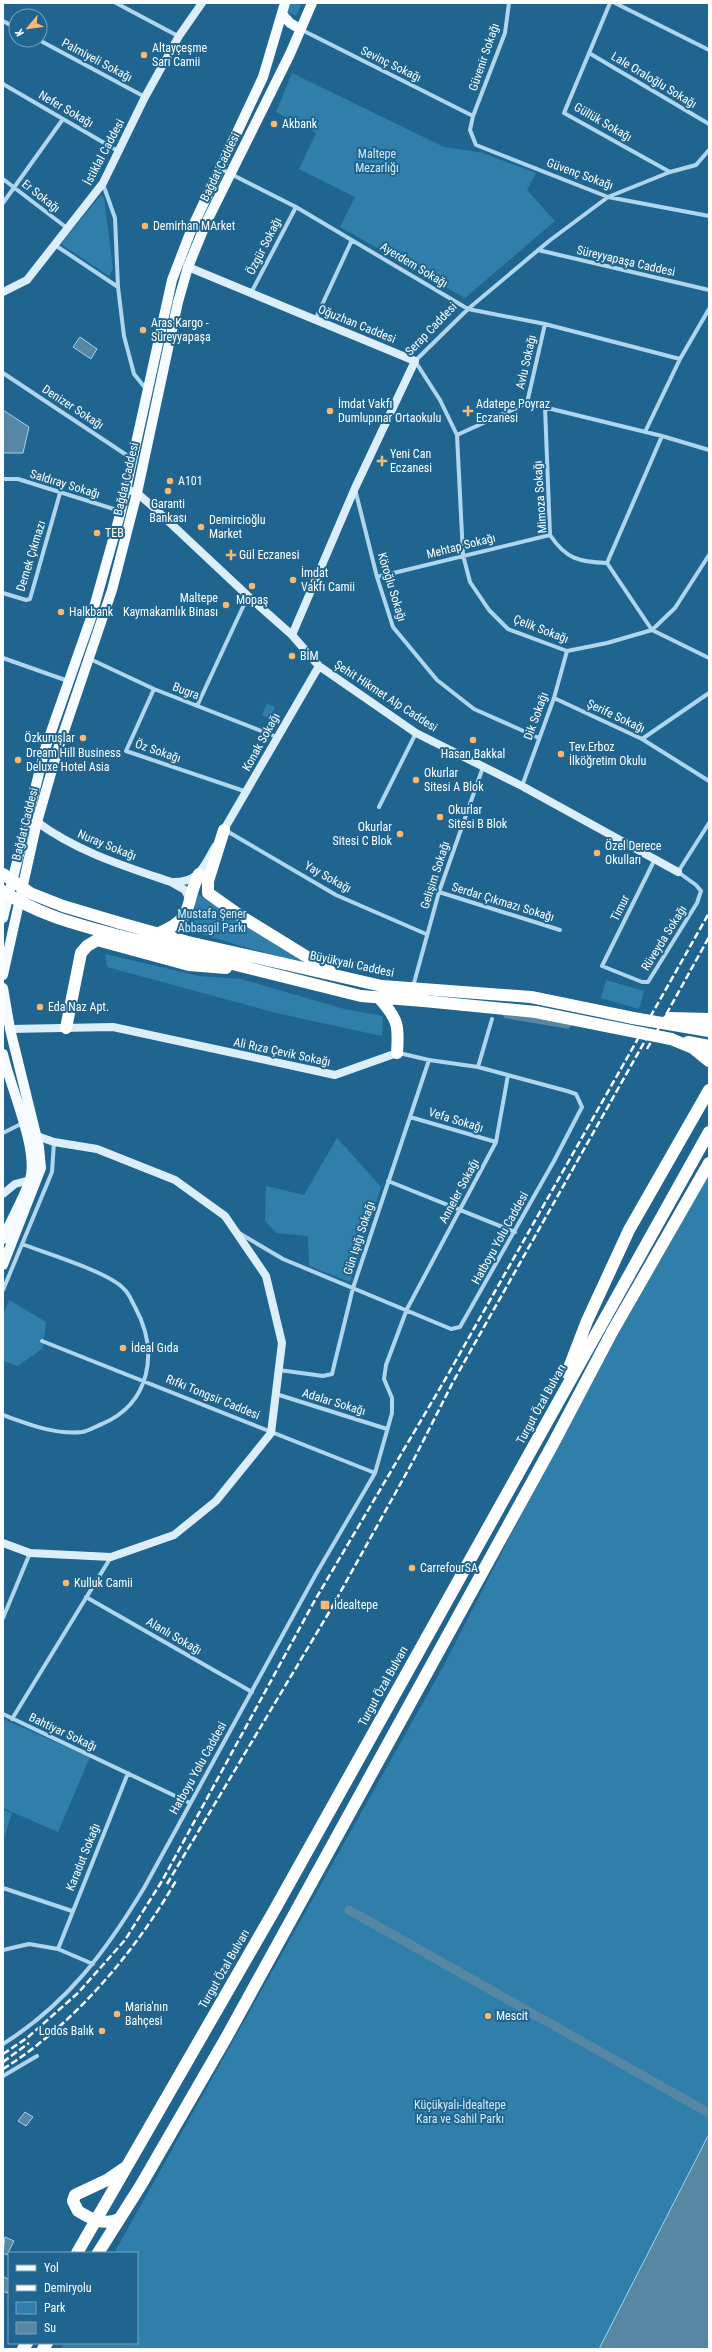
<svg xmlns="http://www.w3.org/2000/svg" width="712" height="2352" font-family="'Roboto Condensed',sans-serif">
	<rect width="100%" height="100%" fill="#1f6590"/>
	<!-- green -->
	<path fill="#307fab" d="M 289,3 L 302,3 L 296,16 L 287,12 Z
		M 292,73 L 444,147 L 483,153 L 536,173 L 527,190 L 555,221 L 465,298 L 340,227 L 355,197 L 299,169 L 316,133 L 276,112 Z
		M 101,195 L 104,198 L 113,269 L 109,276 L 61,244 Z
		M 267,703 L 275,707 L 270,719 L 262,715 Z
		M 197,894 L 317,968 L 187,930 L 196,918 L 195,903 Z
		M 105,954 L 199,976 L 241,979 L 344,1009 L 383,1016 L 382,1036 L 276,1013 L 107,967 Z
		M 606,980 L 644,991 L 639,1009 L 601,998 Z
		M 337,1138 L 381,1187 L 350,1282 L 309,1266 L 308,1236 L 276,1233 L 265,1221 L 266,1186 L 304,1195 Z
		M 709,1174 L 709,2135 L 600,2349 L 61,2349 L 64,2343 L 137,2343 L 137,2253 L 114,2253 L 443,1667 L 592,1377 Z
		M 9,1300 L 46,1322 L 43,1348 L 18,1366 L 3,1361 L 3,1315 Z
		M 3,1719 L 90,1757 L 58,1832 L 3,1808 Z
		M 3,1810 L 12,1813 L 3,1841 Z"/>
	<!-- water -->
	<path fill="#5787a3" stroke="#a2d4ee" d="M 80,337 L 97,349 L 91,359 L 73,347 Z
		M 3,410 L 29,427 L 23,453 L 3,453 Z
		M 25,2112 L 33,2117 L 26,2126 L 18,2121 Z
		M 709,2134 L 709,2349 L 599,2349 Z
		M 5,2237 L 14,2241 L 7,2255 L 3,2253 Z
		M 3,2276 L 9,2280 L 9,2289 L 7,2293 L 3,2291 Z"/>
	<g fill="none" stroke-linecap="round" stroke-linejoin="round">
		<!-- canal -->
		<path stroke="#5787a3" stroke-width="9" d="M 507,1014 L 567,1024
			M 349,1910 L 709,2113"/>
		<!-- street -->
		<path stroke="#afd6ed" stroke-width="4" d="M 116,3 L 178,36
			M 509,3 L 505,33 L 473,116 L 470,130 L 476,145 L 608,197 L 709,216
			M 610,3 L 564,113 L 670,172
			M 615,3 L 709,50
			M 3,21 L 16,28
			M 300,29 L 473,116
			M 39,40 L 145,97
			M 589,53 L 709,124
			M 3,84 L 118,151
			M 709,150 L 696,165 L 670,172 L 608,197 L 549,241 L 468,309 L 415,361 L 440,400 L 457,435 L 463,555 L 470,582 L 489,610 L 508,629 L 567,651 L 607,643 L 652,630 L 675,608 L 709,555
			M 221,169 L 296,207 L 468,309 L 545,324 L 680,359
			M 3,179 L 67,228
			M 103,184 L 115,218 L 118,287 L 124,336 L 134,374 L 146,389
			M 3,203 L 63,119
			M 55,245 L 118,287
			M 538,250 L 709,290
			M 251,293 L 296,207
			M 315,320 L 352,240
			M 3,373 L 131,458
			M 527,403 L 545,324
			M 545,407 L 550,535 C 566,559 579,562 607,563 L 652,630 L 709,658
			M 645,432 L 680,359 L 709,309
			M 457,435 L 527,403 L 662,436 L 709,450
			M 3,479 L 18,479 L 120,511
			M 355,489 L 377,577 L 393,627 L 437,680 L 474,709 L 539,738
			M 607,563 L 662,436
			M 377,577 L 550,535
			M 3,593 L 26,600 L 30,599 L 60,493
			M 3,658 L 68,681
			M 90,659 L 154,689 L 277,737
			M 154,689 L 126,751 L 247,792
			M 554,698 L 642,739 L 709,781
			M 197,706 L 248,596
			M 642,739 L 709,693
			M 522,786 L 554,698 L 567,651
			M 379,807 L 416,733
			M 225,830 L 336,895 L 426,934
			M 655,859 L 602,966 L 642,982 L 648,982 L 697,903 L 701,891 L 696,885 L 678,872 L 709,823
			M 439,892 L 560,930
			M 411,986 L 414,983 L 439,892 L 483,767
			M 478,1067 L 492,1019
			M 410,1117 L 496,1142
			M 3,1133 L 23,1123
			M 388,1181 L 515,1232
			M 239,1233 L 283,1259 L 451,1329 L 460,1327 L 554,1161 L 582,1107 L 576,1094 L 567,1091 L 478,1067 L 429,1060 L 399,1053
			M 3,1290 L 52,1172 L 54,1142
			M 42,1341 L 375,1473
			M 279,1370 L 323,1376 L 332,1374 L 353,1288 L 429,1060
			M 276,1394 L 387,1429
			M 3,1415 C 28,1424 55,1435 82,1432 C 89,1431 96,1426 102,1424 C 151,1403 159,1351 135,1307 C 132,1302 129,1293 124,1289 C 109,1272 45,1253 22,1244
			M 86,1597 L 252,1692
			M 3,1618 L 30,1553
			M 3,1714 L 190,1803
			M 12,1719 L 111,1557
			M 3,1888 L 72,1911
			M 58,1949 L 128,1773
			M 3,1950 L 29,1944 L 58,1949 L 93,1964
			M 3,2044 C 67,2004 106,1951 144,1888 L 316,1574 L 375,1473 L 392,1413 L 392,1398 L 384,1379 L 386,1365 L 407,1309 L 496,1142 L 508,1075
			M 3,2076 L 37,2056"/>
		<!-- secondary -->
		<path stroke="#dbeefa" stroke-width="8" d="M 188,267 L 415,361 L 355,488 L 292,635
			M 3,292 L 27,280 L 103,183 L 145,97 L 179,36 L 202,3
			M 126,489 L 137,493 L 151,505 L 248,596 L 292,635 L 319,666 L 416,733 L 522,786 L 678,872
			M 37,822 C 78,852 124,866 171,882
			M 222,833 L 319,666
			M 189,898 L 185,890 L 171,882 C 199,883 203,868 215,847
			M 10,1029 L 113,1027 L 335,1075 L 397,1053
			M 3,1194 L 15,1184 L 30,1180
			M 3,1543 L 30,1553 L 111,1557 L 174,1535 L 216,1501 L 271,1433 L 282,1343 L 266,1276 L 225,1216 L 175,1180 L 97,1149 L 54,1142 L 37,1136"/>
		<!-- primary -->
		<path stroke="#f5fbff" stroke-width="10" d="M 282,14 L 290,23 L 300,29
			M 3,918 L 45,749 L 91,618 L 121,511 L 172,280 L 192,228 L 263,77 L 285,3
			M 3,975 L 37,822 L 58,749 L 112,590 L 137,493 L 178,302 L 188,267 L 206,223 L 290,54 L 312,3
			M 3,988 L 10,1029 L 39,1147 L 41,1168 L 3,1265
			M 3,1054 C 10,1087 39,1149 30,1180 C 23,1200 11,1220 3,1239"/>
		<!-- highway -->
		<path stroke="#fff" stroke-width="12" d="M 224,830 L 208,881 L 208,893 L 239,915 L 330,971
			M 120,923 L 188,942 L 382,986 L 531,997 L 633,1018
			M 159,933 C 197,917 183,906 199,874
			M 120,936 L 361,996 L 424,1001
			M 380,999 C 398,1019 399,1026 397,1053
			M 66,1028 L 81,953 L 87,946 L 97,940 L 189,965 L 226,968
			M 671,1039 L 693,1048 L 709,1061
			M 688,1042 L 709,1046
			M 567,1373 L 587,1321 L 629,1230 L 709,1090
			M 119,2219 C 104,2226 91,2219 78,2211 L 73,2201 L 75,2195 L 107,2180 L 126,2167
			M 77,2253 L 275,1909 L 709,1132
			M 98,2253 L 141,2185 L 226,2038 L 553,1444 L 612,1332 L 709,1163
			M 23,2349 L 27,2343
			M 43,2349 L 47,2343"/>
		<!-- rail -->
		<path stroke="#fff" stroke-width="2.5" stroke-dasharray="7 3" stroke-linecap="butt" d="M 647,1049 L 709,937
			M 167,1884 L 331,1609 L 412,1463 L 453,1382 L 646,1039
			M 3,2054 L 27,2038 L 78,1993 L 125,1940 L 162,1881 L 315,1600 L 446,1378 L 709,913
			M 3,2062 L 29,2043
			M 3,2069 C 74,2025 136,1951 177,1879"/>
		<!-- highway-bridge -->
		<path stroke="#fff" stroke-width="12" d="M 3,874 L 30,893 L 63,906 L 120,923
			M 3,891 C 37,915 80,925 120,936
			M 424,1001 L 536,1012 L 671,1039
			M 633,1018 L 709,1031
			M 670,1018 L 709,1019"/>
	</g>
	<!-- markers -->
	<g fill="#fbb86f" stroke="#1f6590" stroke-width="1.5">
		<circle cx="144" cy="55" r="4"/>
		<circle cx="274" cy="124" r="4"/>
		<circle cx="145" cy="226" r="4"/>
		<circle cx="143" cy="330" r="4"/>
		<circle cx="330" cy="411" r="4"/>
		<path d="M466 405h4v4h4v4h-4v4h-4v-4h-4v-4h4z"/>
		<path d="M380 455h4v4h4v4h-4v4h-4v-4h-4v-4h4z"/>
		<circle cx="170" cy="481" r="4"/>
		<circle cx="168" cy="491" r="4"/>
		<circle cx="201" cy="527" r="4"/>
		<circle cx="97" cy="533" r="4"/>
		<path d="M229 549h4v4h4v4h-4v4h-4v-4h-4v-4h4z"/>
		<circle cx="293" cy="580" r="4"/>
		<circle cx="252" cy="586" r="4"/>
		<circle cx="226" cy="605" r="4"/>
		<circle cx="61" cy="612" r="4"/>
		<circle cx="292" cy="656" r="4"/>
		<circle cx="83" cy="738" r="4"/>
		<circle cx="473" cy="740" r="4"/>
		<circle cx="561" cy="754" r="4"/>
		<circle cx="18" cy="760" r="4"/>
		<circle cx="416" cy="780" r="4"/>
		<circle cx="440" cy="817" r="4"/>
		<circle cx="400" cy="834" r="4"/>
		<circle cx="597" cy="853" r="4"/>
		<circle cx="40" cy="1007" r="4"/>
		<circle cx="123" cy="1348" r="4"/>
		<circle cx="412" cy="1568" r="4"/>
		<circle cx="66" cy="1583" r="4"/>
		<rect x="320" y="1600" width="10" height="10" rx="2"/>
		<circle cx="117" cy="2014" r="4"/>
		<circle cx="488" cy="2016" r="4"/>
		<circle cx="102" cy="2031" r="4"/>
	</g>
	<g text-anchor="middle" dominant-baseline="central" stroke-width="4" stroke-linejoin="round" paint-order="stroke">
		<!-- poi labels -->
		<g font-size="12" fill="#fff" stroke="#1f6590" text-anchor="start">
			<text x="152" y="48">Altayçeşme<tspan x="152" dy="14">Sarı Camii</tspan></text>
			<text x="282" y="124">Akbank</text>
			<text x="153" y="226">Demirhan MArket</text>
			<text x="151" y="323">Aras Kargo -<tspan x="151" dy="14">Süreyyapaşa</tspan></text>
			<text x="338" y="404">İmdat Vakfı<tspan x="338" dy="14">Dumlupınar Ortaokulu</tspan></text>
			<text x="476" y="404">Adatepe Poyraz<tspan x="476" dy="14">Eczanesi</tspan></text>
			<text x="390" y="454">Yeni Can<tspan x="390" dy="14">Eczanesi</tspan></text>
			<text x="178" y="481">A101</text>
			<text x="168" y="504" text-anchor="middle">Garanti<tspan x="168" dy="14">Bankası</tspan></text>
			<text x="209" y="520">Demircioğlu<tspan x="209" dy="14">Market</tspan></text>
			<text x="105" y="533">TEB</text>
			<text x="239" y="555">Gül Eczanesi</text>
			<text x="301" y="573">İmdat<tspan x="301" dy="14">Vakfı Camii</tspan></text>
			<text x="218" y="598" text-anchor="end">Maltepe<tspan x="218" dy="14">Kaymakamlık Binası</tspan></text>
			<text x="252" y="600" text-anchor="middle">Mopaş</text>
			<text x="69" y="612">Halkbank</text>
			<text x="300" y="656">BİM</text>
			<text x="75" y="738" text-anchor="end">Özkuruşlar</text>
			<text x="569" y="747">Tev.Erboz<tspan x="569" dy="14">İlköğretim Okulu</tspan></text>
			<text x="26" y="753">Dream Hill Business<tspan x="26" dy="14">Deluxe Hotel Asia</tspan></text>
			<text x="473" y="754" text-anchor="middle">Hasan Bakkal</text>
			<text x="424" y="773">Okurlar<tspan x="424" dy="14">Sitesi A Blok</tspan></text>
			<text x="448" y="810">Okurlar<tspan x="448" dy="14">Sitesi B Blok</tspan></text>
			<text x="392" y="827" text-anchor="end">Okurlar<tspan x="392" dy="14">Sitesi C Blok</tspan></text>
			<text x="605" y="846">Özel Derece<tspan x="605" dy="14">Okulları</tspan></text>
			<text x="48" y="1007">Eda Naz Apt.</text>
			<text x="131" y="1348">İdeal Gıda</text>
			<text x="420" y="1568">CarrefourSA</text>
			<text x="74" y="1583">Kulluk Camii</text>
			<text x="334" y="1605">İdealtepe</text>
			<text x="125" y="2007">Maria'nın<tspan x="125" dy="14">Bahçesi</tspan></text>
			<text x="496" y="2016">Mescit</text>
			<text x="94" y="2031" text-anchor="end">Lodos Balık</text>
		</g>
		<!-- street labels -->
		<g font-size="12" fill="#fff" stroke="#1f6590">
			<text transform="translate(484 57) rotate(-71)">Güvenir Sokağı</text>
			<text transform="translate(97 60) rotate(28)">Palmiyeli Sokağı</text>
			<text transform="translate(391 64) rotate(26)">Sevinç Sokağı</text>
			<text transform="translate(654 80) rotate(31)">Lale Oraloğlu Sokağı</text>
			<text transform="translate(66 109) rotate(30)">Nefer Sokağı</text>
			<text transform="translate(603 122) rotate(30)">Güllük Sokağı</text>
			<text transform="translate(104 152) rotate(-62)">İstiklal Caddesi</text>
			<text transform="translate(220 167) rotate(-64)">Bağdat Caddesi</text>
			<text transform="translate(580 174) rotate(20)">Güvenç Sokağı</text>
			<text transform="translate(41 196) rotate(38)">Er Sokağı</text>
			<text transform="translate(264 246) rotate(-63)">Özgür Sokağı</text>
			<text transform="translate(626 261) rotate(13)">Süreyyapaşa Caddesi</text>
			<text transform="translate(414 265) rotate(31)">Ayerdem Sokağı</text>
			<text transform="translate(357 324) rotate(22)">Oğuzhan Caddesi</text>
			<text transform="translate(431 329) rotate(-46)">Serap Caddesi</text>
			<text transform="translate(526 362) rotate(-77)">Avlu Sokağı</text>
			<text transform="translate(73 407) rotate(33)">Denizer Sokağı</text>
			<text transform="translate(126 479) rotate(-77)">Bağdat Caddesi</text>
			<text transform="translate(65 484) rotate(17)">Saldıray Sokağı</text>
			<text transform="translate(540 497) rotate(-94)">Mimoza Sokağı</text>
			<text transform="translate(461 546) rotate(-14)">Mehtap Sokağı</text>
			<text transform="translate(31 556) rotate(-73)">Demek Çıkmazı</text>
			<text transform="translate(392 587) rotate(73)">Köroğlu Sokağı</text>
			<text transform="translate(541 629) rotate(21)">Çelik Sokağı</text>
			<text transform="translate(186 691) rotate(21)">Bugra</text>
			<text transform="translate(386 696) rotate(33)">Şehit Hikmet Alp Caddesi</text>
			<text transform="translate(536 716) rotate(-70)">Dik Sokağı</text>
			<text transform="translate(616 716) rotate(25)">Şerife Sokağı</text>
			<text transform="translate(261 742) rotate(-61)">Konak Sokağı</text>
			<text transform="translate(158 751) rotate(19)">Öz Sokağı</text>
			<text transform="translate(25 824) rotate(-76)">Bağdat Caddesi</text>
			<text transform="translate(107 845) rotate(22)">Nuray Sokağı</text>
			<text transform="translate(435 875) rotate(-72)">Gelişim Sokağı</text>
			<text transform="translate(328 877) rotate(29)">Yay Sokağı</text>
			<text transform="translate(503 902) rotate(17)">Serdar Çıkmazı Sokağı</text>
			<text transform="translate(620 908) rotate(-64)">Timur</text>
			<text transform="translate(664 938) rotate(-58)">Rüveyda Sokağı</text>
			<text transform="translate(352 964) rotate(12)">Büyükyalı Caddesi</text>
			<text transform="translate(282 1052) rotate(12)">Ali Rıza Çevik Sokağı</text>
			<text transform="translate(456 1120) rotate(17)">Vefa Sokağı</text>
			<text transform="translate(459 1191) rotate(-62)">Anneler Sokağı</text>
			<text transform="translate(359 1238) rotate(-72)">Gün Işığı Sokağı</text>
			<text transform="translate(500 1238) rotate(-61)">Hatboyu Yolu Caddesi</text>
			<text transform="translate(213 1397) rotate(22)">Rıfkı Tongsir Caddesi</text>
			<text transform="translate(334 1402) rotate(17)">Adalar Sokağı</text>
			<text transform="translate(541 1404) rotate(-61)">Turgut Özal Bulvarı</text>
			<text transform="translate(174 1636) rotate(30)">Alanlı Sokağı</text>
			<text transform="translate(383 1686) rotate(-61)">Turgut Özal Bulvarı</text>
			<text transform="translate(63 1732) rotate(25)">Bahtiyar Sokağı</text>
			<text transform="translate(198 1768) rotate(-61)">Hatboyu Yolu Caddesi</text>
			<text transform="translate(83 1857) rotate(-68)">Karadut Sokağı</text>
			<text transform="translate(224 1969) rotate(-60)">Turgut Özal Bulvarı</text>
		</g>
		<!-- park labels -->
		<g font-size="12" fill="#d4ecf9" stroke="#1f6590">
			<text x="377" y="154">Maltepe<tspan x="377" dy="14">Mezarlığı</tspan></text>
			<text x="212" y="914">Mustafa Şener<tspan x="212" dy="14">Abbasgil Parkı</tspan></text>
			<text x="460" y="2105">Küçükyalı-İdealtepe<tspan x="460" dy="14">Kara ve Sahil Parkı</tspan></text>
		</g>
	</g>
	<!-- border -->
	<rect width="712" height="2352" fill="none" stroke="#ffffff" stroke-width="8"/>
	<!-- legend -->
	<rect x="8" y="2252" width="130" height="92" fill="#1f6590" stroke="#79a3bc"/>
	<rect x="16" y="2265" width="20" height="6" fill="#f5fbff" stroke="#79a3bc"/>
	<text x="44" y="2272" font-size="12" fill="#ffffff">Yol</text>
	<rect x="16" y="2285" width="20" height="6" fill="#ffffff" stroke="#79a3bc"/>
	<text x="44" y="2292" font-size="12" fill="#ffffff">Demiryolu</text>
	<rect x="16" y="2302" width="20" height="12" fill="#307fab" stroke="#79a3bc"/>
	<text x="44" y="2312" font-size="12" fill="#ffffff">Park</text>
	<rect x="16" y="2322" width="20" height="12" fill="#5787a3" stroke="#79a3bc"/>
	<text x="44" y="2332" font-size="12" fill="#ffffff">Su</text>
	<!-- north arrow -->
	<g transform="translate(28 28) rotate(241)"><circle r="19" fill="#1f6590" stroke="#79a3bc"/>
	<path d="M0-3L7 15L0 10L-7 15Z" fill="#fbb86f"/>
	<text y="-6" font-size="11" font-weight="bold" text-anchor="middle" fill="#ffffff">K</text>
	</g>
</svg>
